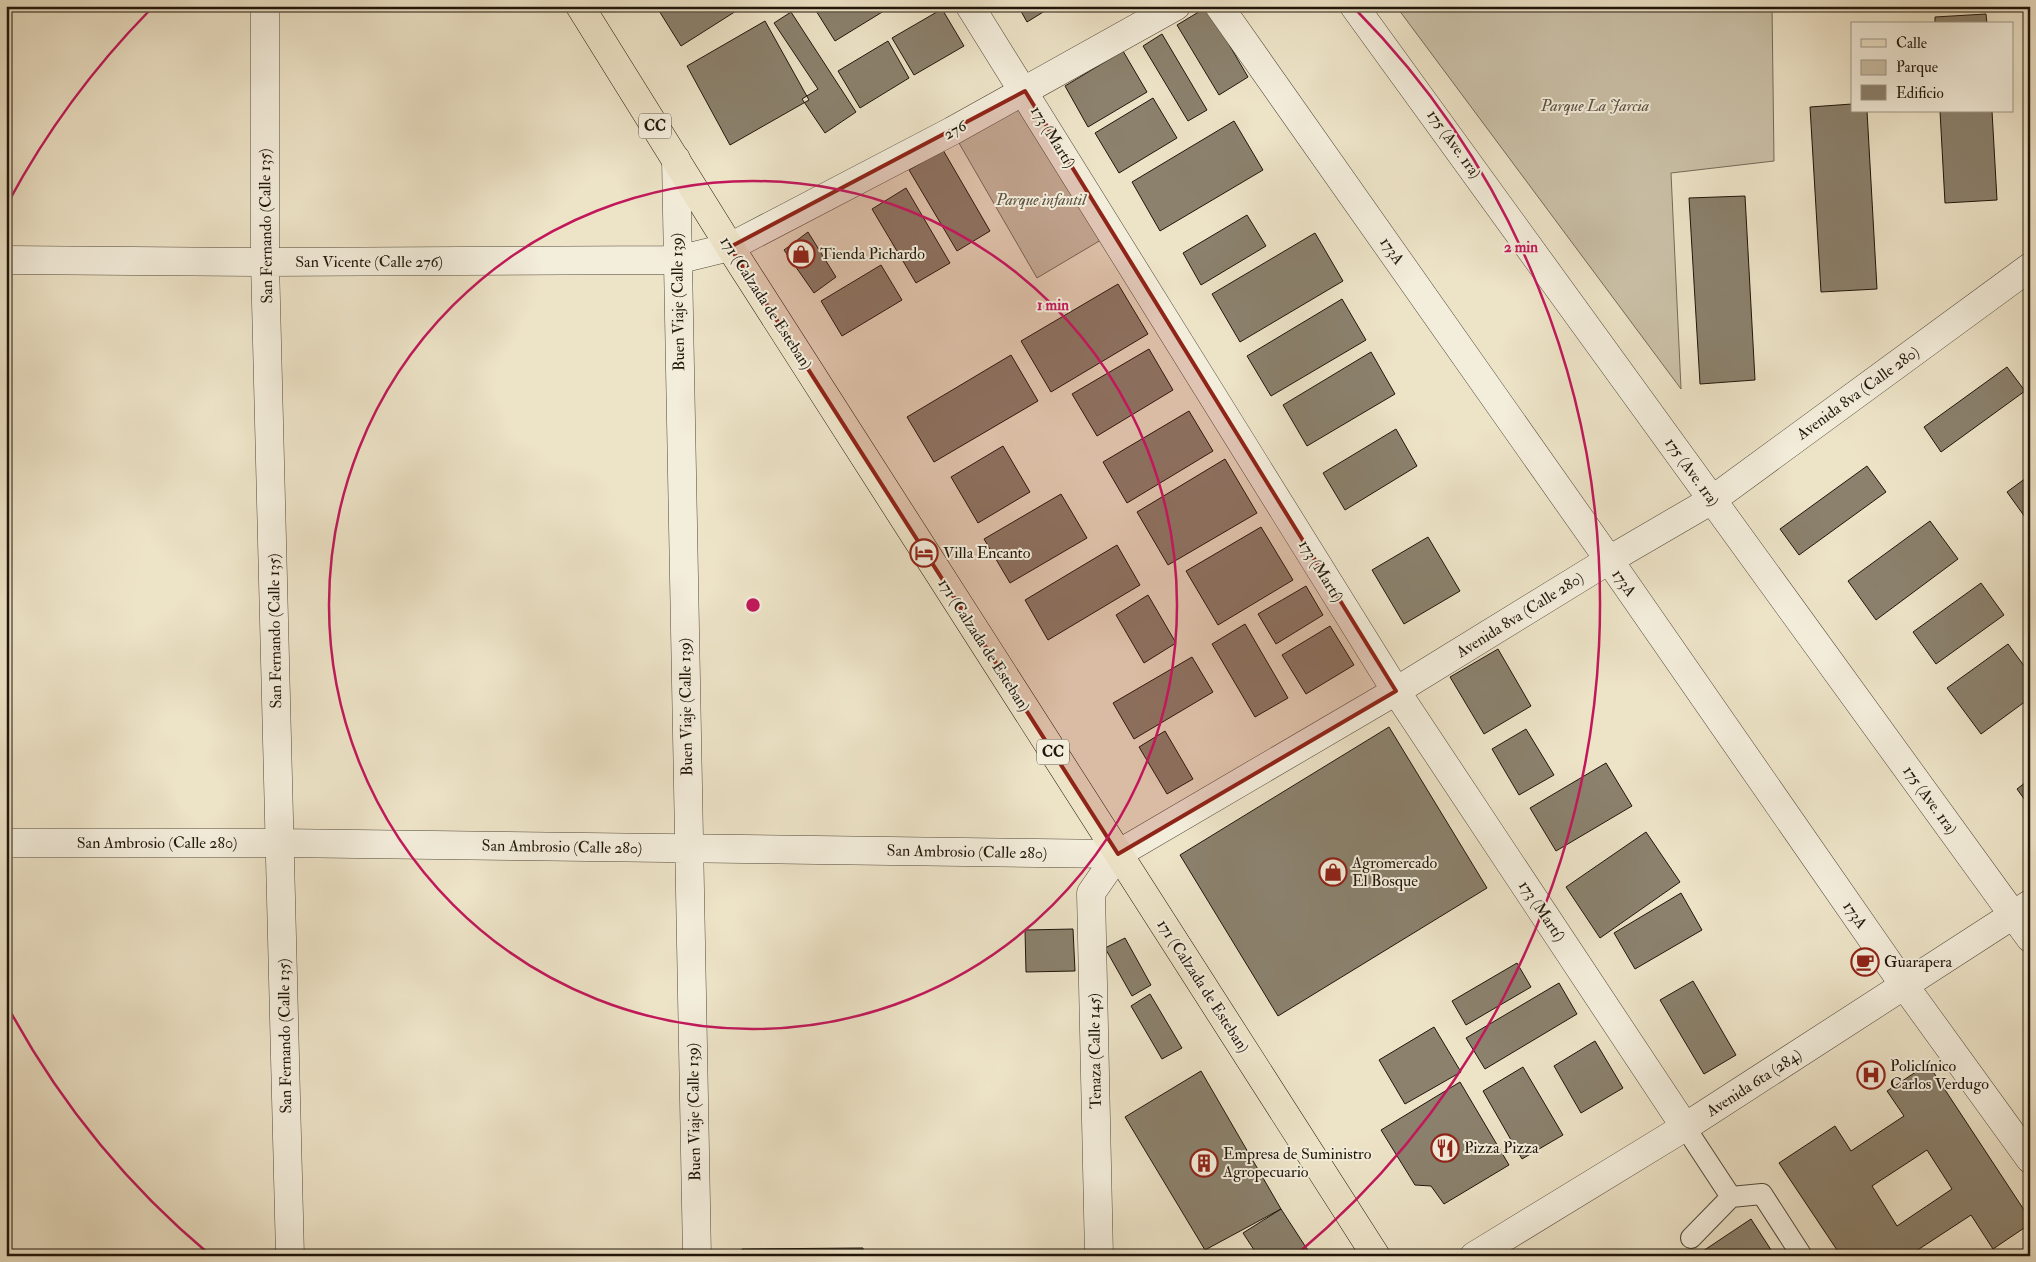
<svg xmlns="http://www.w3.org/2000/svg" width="2036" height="1262" font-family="'IM FELL Double Pica',serif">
	<rect width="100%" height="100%" fill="#ede3c7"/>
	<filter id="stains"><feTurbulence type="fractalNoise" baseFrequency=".004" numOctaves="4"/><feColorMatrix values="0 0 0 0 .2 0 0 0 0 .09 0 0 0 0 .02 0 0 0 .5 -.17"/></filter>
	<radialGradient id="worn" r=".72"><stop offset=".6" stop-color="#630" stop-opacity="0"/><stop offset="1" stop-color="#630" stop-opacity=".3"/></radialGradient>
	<!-- green -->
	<path fill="#cac0a7" stroke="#756b59" d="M 1396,6 L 1772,6 L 1774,161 L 1671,173 L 1681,389 Z
		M 1025,91 L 1111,234 L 1037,278 L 952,131 Z"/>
	<!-- building -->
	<path fill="#8b816d" stroke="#20160b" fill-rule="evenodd" d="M 656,6 L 744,6 L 681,46 Z
		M 813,6 L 892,6 L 835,41 Z
		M 1018,6 L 1053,6 L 1027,22 Z
		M 1207,7 L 1248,77 L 1219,95 L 1177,25 Z
		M 942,9 L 964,46 L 914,75 L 892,38 Z
		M 791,12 L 856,112 L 825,133 L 802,99 L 818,89 L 774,23 Z
		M 1986,14 L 1987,24 L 1935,24 L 1935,17 Z
		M 765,21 L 809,100 L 730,145 L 687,66 Z
		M 1162,34 L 1207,110 L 1188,121 L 1143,46 Z
		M 888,41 L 909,78 L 860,108 L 838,71 Z
		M 1123,51 L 1147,92 L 1088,127 L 1065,86 Z
		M 1153,98 L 1177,138 L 1119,173 L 1095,133 Z
		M 1852,104 L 1852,111 L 1867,111 L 1877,289 L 1821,292 L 1810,107 Z
		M 1940,111 L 1992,111 L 1997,200 L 1945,203 Z
		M 1234,121 L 1263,170 L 1160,231 L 1132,182 Z
		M 943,150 L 990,231 L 957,251 L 909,170 Z
		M 906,188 L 950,263 L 916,283 L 872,209 Z
		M 1745,196 L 1755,380 L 1700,384 L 1689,198 Z
		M 1247,215 L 1266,246 L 1201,285 L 1183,253 Z
		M 808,232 L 836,277 L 814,293 L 784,250 Z
		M 1315,233 L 1343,281 L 1240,342 L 1212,294 Z
		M 881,265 L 902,300 L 842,336 L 821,301 Z
		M 1118,284 L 1148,334 L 1051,392 L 1021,341 Z
		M 1342,299 L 1366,340 L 1271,396 L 1247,356 Z
		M 1149,349 L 1173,390 L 1097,436 L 1072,394 Z
		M 1371,352 L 1395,394 L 1307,446 L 1283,405 Z
		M 1011,355 L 1038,401 L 934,462 L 907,417 Z
		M 2007,367 L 2025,391 L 1941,452 L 1924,427 Z
		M 1189,411 L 1213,451 L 1127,503 L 1103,462 Z
		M 1396,429 L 1417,466 L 1345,510 L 1323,473 Z
		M 1003,446 L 1030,492 L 978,523 L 951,477 Z
		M 1225,459 L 1257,513 L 1168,565 L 1137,512 Z
		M 1867,466 L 1886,492 L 1799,555 L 1780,529 Z
		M 2030,475 L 2030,524 L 2007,492 Z
		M 1061,494 L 1087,538 L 1010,583 L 984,539 Z
		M 1930,521 L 1958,559 L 1876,620 L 1848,581 Z
		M 1261,527 L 1293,580 L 1218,625 L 1186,571 Z
		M 1428,537 L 1460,591 L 1404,624 L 1372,570 Z
		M 1117,545 L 1140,585 L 1048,640 L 1025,600 Z
		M 1981,583 L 2004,615 L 1936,664 L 1913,632 Z
		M 1306,586 L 1323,615 L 1276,644 L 1258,614 Z
		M 1148,595 L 1176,643 L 1144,663 L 1116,615 Z
		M 1245,624 L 1288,698 L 1255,717 L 1212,644 Z
		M 1330,626 L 1354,665 L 1306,694 L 1282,655 Z
		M 2008,644 L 2030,674 L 2030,698 L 1981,734 L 1947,688 Z
		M 1498,649 L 1531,706 L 1484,734 L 1450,677 Z
		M 1192,657 L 1213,692 L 1134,739 L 1113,703 Z
		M 1389,727 L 1487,888 L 1278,1016 L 1180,855 Z
		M 1526,729 L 1554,775 L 1519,795 L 1492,749 Z
		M 1165,731 L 1193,779 L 1167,794 L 1139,747 Z
		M 1606,763 L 1632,806 L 1556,851 L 1530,808 Z
		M 2030,779 L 2030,807 L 2017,789 Z
		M 1646,832 L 1680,882 L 1600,938 L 1566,887 Z
		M 1681,893 L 1702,930 L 1635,969 L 1614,933 Z
		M 1073,929 L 1075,971 L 1026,972 L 1025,930 Z
		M 1125,938 L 1151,985 L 1132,996 L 1105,948 Z
		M 1517,963 L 1531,987 L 1466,1025 L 1452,1001 Z
		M 1693,981 L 1736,1055 L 1704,1074 L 1660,1000 Z
		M 1559,983 L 1577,1014 L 1485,1069 L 1466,1038 Z
		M 1150,994 L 1182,1048 L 1162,1059 L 1131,1006 Z
		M 1434,1027 L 1461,1072 L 1405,1104 L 1379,1060 Z
		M 1595,1041 L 1623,1088 L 1581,1113 L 1554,1066 Z
		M 1928,1064 L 2030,1219 L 2030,1224 L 1993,1249 L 1971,1215 L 1913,1253 L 1915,1256 L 1841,1256 L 1779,1163 L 1835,1126 L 1851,1151 L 1904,1116 L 1887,1091 ZM 1927,1150 L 1952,1189 L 1897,1226 L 1872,1186 Z
		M 1523,1067 L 1563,1135 L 1522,1159 L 1483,1091 Z
		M 1201,1071 L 1281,1209 L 1205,1250 L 1125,1117 Z
		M 1460,1082 L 1509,1165 L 1444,1204 L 1431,1186 L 1415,1185 L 1381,1130 Z
		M 1281,1209 L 1309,1252 L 1304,1256 L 1258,1256 L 1243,1233 Z
		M 1751,1219 L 1775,1256 L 1698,1256 L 1697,1255 Z
		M 863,1248 L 863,1256 L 742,1256 L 742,1249 Z"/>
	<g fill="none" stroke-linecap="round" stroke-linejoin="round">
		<!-- service casing -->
		<g stroke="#53493a" stroke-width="22">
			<path id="service" d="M 1685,1127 L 1731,1197
				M 1691,1238 L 1731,1197 L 1762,1194 L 1802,1256"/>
		</g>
		<!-- minor casing -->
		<g stroke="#53493a" stroke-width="29">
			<path id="minor" d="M 265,6 L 265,262 L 290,1256
				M 970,6 L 1396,691 L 1685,1127
				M 1219,6 L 1609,560 L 1904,985 L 2030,1159
				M 1354,6 L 2030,938
				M 676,159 L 697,1256
				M 6,260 L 265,262 L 677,260 L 730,247
				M 6,843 L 280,843 L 1118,854
				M 1099,1256 L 1091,893 L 1118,854 L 1396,691 L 1609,560 L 1712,500 L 2030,267
				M 1474,1256 L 1685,1127 L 2030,904"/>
		</g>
		<!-- tertiary casing -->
		<g stroke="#53493a" stroke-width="29">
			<path id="tertiary" d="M 730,247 L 952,131 L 1176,6"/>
		</g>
		<!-- primary casing -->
		<g stroke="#20160b" stroke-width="29">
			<path id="primary" d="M 580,6 L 730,247 L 1376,1256"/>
		</g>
		<!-- service -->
		<use href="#service" stroke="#f3eddb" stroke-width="20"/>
		<!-- minor -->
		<use href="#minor" stroke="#f3eddb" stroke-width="28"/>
		<!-- tertiary -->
		<use href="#tertiary" stroke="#f3eddb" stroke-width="28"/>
		<!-- primary -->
		<use href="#primary" stroke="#ede3c7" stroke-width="28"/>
	</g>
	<!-- marked area -->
	<path fill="#8f2418" fill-opacity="0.2" stroke="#8f2418" stroke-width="4" stroke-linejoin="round" d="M 1025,91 L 1396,691 L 1118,854 L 730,247 Z"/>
	<!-- distance rings -->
	<g fill="none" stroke="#c2185b" stroke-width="2.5">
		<circle cx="753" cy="605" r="424"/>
		<path d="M209 1254A847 847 0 0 1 9 1009M9 201A847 847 0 0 1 149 11M1357 11A847 847 0 0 1 1297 1254"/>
	</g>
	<!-- icons -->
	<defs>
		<g id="shop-ring" transform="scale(1.4375)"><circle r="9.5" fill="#f3eddb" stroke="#8f2418" stroke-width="1.5"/><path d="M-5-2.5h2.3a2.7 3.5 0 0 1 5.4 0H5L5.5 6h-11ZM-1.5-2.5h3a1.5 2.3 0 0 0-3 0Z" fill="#8f2418"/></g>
		<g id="hotel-ring" transform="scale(1.4375)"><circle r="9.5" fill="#f3eddb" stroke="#8f2418" stroke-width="1.5"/><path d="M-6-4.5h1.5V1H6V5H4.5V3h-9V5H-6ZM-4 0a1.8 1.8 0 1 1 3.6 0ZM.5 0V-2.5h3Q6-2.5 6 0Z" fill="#8f2418"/></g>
		<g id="cafe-ring" transform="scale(1.4375)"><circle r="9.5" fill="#f3eddb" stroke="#8f2418" stroke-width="1.5"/><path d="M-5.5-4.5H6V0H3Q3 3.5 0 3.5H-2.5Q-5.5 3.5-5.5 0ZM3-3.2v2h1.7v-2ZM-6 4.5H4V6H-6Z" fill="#8f2418"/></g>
		<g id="hospital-ring" transform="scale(1.4375)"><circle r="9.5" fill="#f3eddb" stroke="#8f2418" stroke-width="1.5"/><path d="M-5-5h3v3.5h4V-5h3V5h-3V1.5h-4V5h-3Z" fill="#8f2418"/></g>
		<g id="restaurant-ring" transform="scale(1.4375)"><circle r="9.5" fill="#f3eddb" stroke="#8f2418" stroke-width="1.5"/><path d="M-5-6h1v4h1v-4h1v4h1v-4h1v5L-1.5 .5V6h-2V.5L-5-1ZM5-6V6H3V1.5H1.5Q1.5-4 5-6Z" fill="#8f2418"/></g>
		<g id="building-ring" transform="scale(1.4375)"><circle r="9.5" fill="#f3eddb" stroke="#8f2418" stroke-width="1.5"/><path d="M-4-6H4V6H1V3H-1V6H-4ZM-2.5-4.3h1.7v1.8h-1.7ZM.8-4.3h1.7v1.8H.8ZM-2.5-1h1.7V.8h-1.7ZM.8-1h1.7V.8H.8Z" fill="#8f2418"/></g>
	</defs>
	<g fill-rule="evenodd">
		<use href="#shop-ring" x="801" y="254"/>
		<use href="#hotel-ring" x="924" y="553"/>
		<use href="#shop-ring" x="1333" y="872"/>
		<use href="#cafe-ring" x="1865" y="962"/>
		<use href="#hospital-ring" x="1871" y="1075"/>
		<use href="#restaurant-ring" x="1445" y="1148"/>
		<use href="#building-ring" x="1204" y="1163"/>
	</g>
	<g text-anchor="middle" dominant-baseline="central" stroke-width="4" stroke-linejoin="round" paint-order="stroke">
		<!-- shield labels -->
		<g fill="#f3eddb" stroke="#5f5649" stroke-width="1">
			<rect x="639" y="113.5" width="32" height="25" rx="4"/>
			<rect x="1037" y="739.5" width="32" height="25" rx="4"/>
		</g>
		<g font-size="15" font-weight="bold" fill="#20160b">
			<text x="655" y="126">CC</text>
			<text x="1053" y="752">CC</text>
		</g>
		<!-- park labels -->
		<g font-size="16" font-style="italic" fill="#5c5242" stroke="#f3eddb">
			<text x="1595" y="106">Parque La Jarcia</text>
			<text x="1041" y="200">Parque infantil</text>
		</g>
		<!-- street labels -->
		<g font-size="16" fill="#20160b" stroke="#f3eddb">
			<text transform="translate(955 130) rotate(-28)">276</text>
			<text transform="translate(1053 137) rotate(58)">173 (Martí)</text>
			<text transform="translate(1454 144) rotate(54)">175 (Ave. 1ra)</text>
			<text transform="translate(266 226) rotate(-91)">San Fernando (Calle 135)</text>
			<text transform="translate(1392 251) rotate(55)">173A</text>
			<text x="369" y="262">San Vicente (Calle 276)</text>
			<text transform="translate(678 302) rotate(-91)">Buen Viaje (Calle 139)</text>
			<text transform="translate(766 303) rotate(57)">171 (Calzada de Esteban)</text>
			<text transform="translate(1858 393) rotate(-36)">Avenida 8va (Calle 280)</text>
			<text transform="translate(1692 472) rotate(54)">175 (Ave. 1ra)</text>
			<text transform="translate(1321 571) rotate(58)">173 (Martí)</text>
			<text transform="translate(1624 583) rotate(55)">173A</text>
			<text transform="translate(1520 615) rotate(-32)">Avenida 8va (Calle 280)</text>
			<text transform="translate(275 631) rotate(-91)">San Fernando (Calle 135)</text>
			<text transform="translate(984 645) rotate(57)">171 (Calzada de Esteban)</text>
			<text transform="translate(686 707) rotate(-91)">Buen Viaje (Calle 139)</text>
			<text transform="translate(1930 800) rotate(54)">175 (Ave. 1ra)</text>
			<text x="157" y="843">San Ambrosio (Calle 280)</text>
			<text transform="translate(562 847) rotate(1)">San Ambrosio (Calle 280)</text>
			<text transform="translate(967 852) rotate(1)">San Ambrosio (Calle 280)</text>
			<text transform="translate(1542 911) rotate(56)">173 (Martí)</text>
			<text transform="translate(1855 915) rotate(55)">173A</text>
			<text transform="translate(1203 986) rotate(57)">171 (Calzada de Esteban)</text>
			<text transform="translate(285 1036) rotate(-91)">San Fernando (Calle 135)</text>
			<text transform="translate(1095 1051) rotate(-91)">Tenaza (Calle 145)</text>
			<text transform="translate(1754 1083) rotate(-33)">Avenida 6ta (284)</text>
			<text transform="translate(694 1112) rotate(-91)">Buen Viaje (Calle 139)</text>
		</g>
		<!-- poi labels -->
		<g font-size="16" fill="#20160b" stroke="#f3eddb" text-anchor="start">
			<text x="820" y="254">Tienda Pichardo</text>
			<text x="943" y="553">Villa Encanto</text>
			<text x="1352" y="863">Agromercado<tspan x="1352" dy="18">El Bosque</tspan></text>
			<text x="1884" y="962">Guarapera</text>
			<text x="1890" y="1066">Policlínico<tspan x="1890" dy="18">Carlos Verdugo</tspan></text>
			<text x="1464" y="1148">Pizza Pizza</text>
			<text x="1223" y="1154">Empresa de Suministro<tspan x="1223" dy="18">Agropecuario</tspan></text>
		</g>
	</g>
	<circle cx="753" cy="605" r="8" fill="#c2185b" stroke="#f3eddb" stroke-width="2.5"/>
	<g font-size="15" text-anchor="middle" font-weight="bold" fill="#c2185b" stroke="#f3eddb" stroke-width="4" stroke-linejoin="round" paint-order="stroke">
		<text x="1521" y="252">2 min</text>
		<text x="1053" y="310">1 min</text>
	</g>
	<!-- margin -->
	<rect width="2036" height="1262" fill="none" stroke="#ede3c7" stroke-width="25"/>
	<rect x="8" y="8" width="2021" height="1247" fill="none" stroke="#20160b" stroke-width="2.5"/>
	<rect x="12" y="12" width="2011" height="1237" fill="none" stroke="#20160b"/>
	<!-- legend -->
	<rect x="1851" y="22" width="162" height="90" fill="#f3eddb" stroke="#9f9788"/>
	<rect x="1861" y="39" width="25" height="8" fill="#ede3c7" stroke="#9f9788"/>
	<text x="1896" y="48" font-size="15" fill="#20160b">Calle</text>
	<rect x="1861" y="60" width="25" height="15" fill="#cac0a7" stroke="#9f9788"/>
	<text x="1896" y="72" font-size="15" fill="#20160b">Parque</text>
	<rect x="1861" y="85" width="25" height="15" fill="#8b816d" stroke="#9f9788"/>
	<text x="1896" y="98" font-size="15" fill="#20160b">Edificio</text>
	<rect width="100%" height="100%" filter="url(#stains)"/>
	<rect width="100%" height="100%" fill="url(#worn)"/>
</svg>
